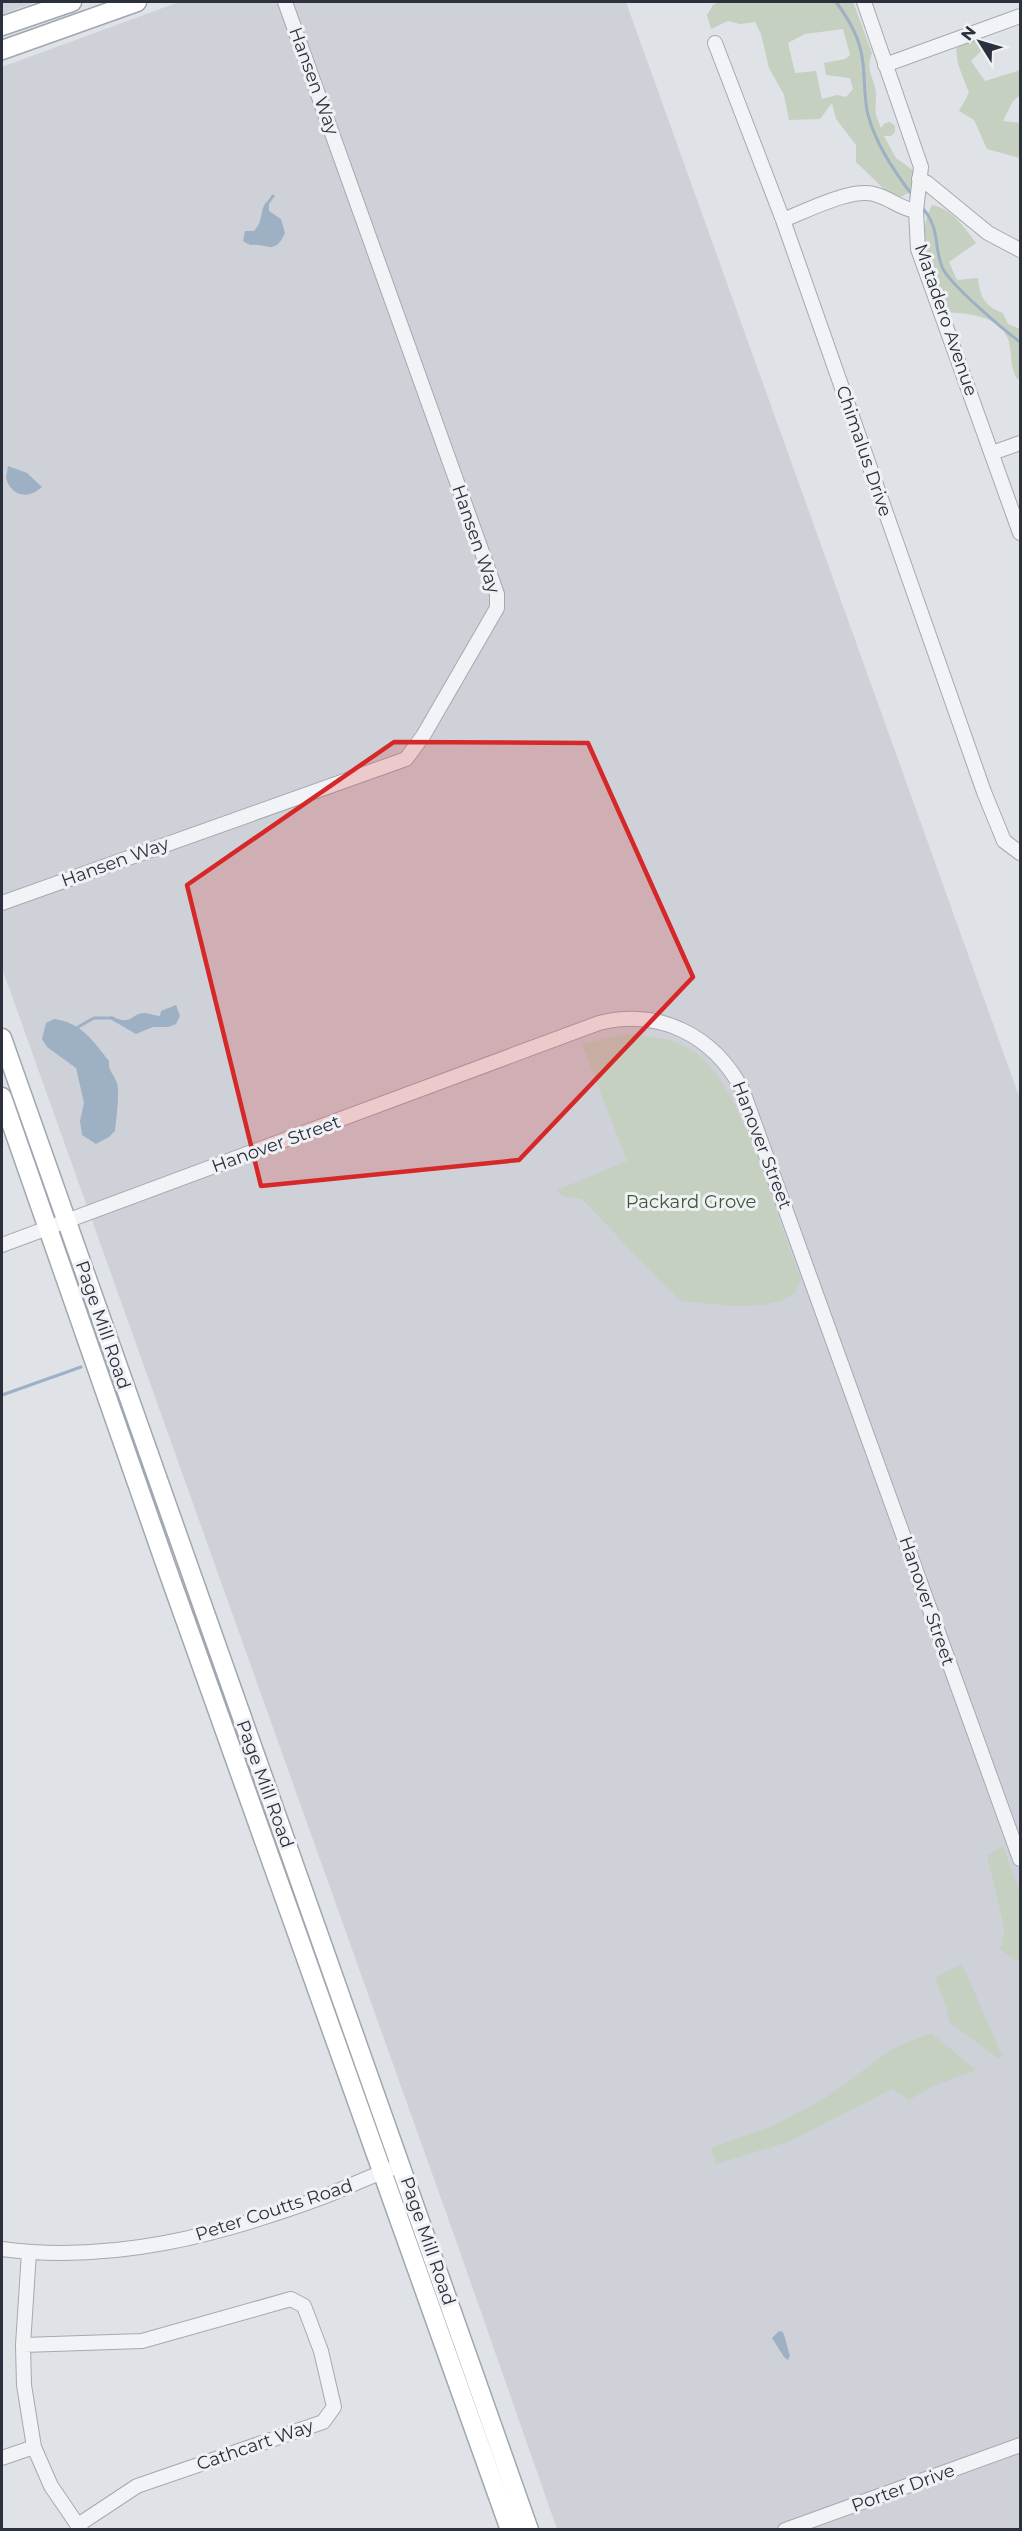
<svg xmlns="http://www.w3.org/2000/svg" width="1022" height="2531" font-family="Montserrat,sans-serif">
	<rect width="100%" height="100%" fill="#dfe2e7"/>
	<!-- built -->
	<path fill="#ced1d8" d="M 2,2 L 36,2 L 2,14 Z
		M 179,2 L 626,2 L 1020,1099 L 1020,2529 L 557,2529 L 459,2249 L 2,968 L 2,67 Z"/>
	<!-- green -->
	<path fill="#c5d0c1" fill-rule="evenodd" d="M 719,2 L 853,2 L 872,53 C 864,73 876,78 876,95 C 876,113 873,109 881,128 L 885,123 L 890,122 L 895,126 L 895,132 L 891,136 L 884,136 L 896,158 L 914,171 L 917,188 L 901,197 L 885,190 L 856,162 L 856,145 L 836,119 L 832,103 L 820,119 L 789,120 L 784,95 L 769,68 L 761,34 L 755,22 L 740,24 L 728,21 L 711,29 L 707,15 L 713,5 ZM 843,29 L 850,55 L 845,59 L 824,63 L 826,75 L 850,78 L 853,89 L 846,97 L 837,95 L 822,99 L 816,71 L 795,73 L 788,43 L 805,34 Z
		M 972,39 L 985,47 L 971,61 L 985,81 L 1020,70 L 1020,95 L 1013,101 L 1003,121 L 1020,123 L 1020,158 L 987,149 L 974,120 L 959,111 L 969,93 L 958,64 L 956,48 Z
		M 932,205 C 951,208 965,228 976,243 L 949,262 L 957,280 L 978,278 C 980,298 985,306 1003,313 L 1008,324 L 1020,329 L 1020,379 L 1017,379 C 1010,365 1012,361 1010,347 C 1006,315 969,314 945,312 C 932,277 913,241 932,205 Z
		M 626,1034 C 648,1036 668,1037 688,1048 C 744,1078 775,1220 801,1279 L 795,1293 L 782,1301 L 763,1305 L 732,1306 L 682,1301 L 661,1282 L 582,1199 L 562,1196 L 557,1190 L 627,1161 L 582,1044 Z
		M 1003,1846 L 1020,1894 L 1020,1959 L 1016,1961 L 1000,1949 L 1005,1931 L 987,1855 Z
		M 962,1964 L 1002,2055 L 999,2059 L 949,2022 L 947,2009 L 935,1977 Z
		M 931,2033 L 976,2070 L 933,2086 L 909,2100 L 892,2089 L 788,2142 L 716,2164 L 711,2148 L 775,2125 L 827,2097 L 892,2049 Z"/>
	<!-- water -->
	<path fill="#9eb0c3" d="M 266,202 L 269,203 L 269,211 L 281,219 L 285,233 C 275,256 267,243 250,245 L 243,241 L 245,231 L 254,231 C 264,220 259,213 266,202 Z
		M 8,466 L 27,473 L 42,487 C 28,500 11,496 6,478 Z
		M 176,1005 L 180,1016 L 176,1024 L 168,1027 L 153,1027 L 136,1034 L 110,1019 L 111,1016 C 133,1027 130,1013 145,1013 C 149,1013 155,1016 160,1016 L 161,1011 Z
		M 54,1019 C 81,1022 94,1042 109,1061 C 108,1071 114,1074 117,1083 C 120,1093 116,1120 115,1131 L 109,1137 L 96,1144 L 82,1135 L 80,1121 L 84,1103 L 76,1068 L 47,1047 L 42,1039 L 46,1023 Z
		M 779,2331 L 783,2332 C 786,2340 787,2347 790,2356 L 788,2360 L 784,2357 L 772,2338 Z"/>
	<g fill="none" stroke-linecap="round" stroke-linejoin="round">
		<!-- stream -->
		<path stroke="#9eb0c3" stroke-width="3" d="M 836,2 C 850,21 861,40 863,64 C 865,81 864,99 868,115 C 876,144 895,173 913,196
			M 268,203 L 273,196
			M 921,206 C 941,229 933,243 942,267 C 949,284 1004,330 1020,342
			M 78,1027 L 94,1018 L 113,1018
			M 2,1395 L 81,1367"/>
		<!-- minor casing -->
		<g stroke="#a5a9b0" stroke-width="16">
			<path id="minor" d="M 864,2 L 921,167 L 916,211 L 918,249 L 1020,533
				M 715,43 L 783,220 L 984,792 L 1004,841 L 1020,853
				M 885,65 L 1020,16
				M 919,179 L 927,183 L 988,233 L 1020,250
				M 783,220 C 807,211 853,186 877,195 C 891,199 901,209 916,211
				M 992,453 L 1020,443
				M 2,903 L 406,759 L 423,736 L 497,608 L 497,594 L 285,2
				M 2,1245 L 599,1023 C 659,1008 713,1035 742,1089 L 1020,1859
				M 2,2249 C 112,2264 220,2235 323,2197 C 346,2188 368,2177 391,2169
				M 29,2252 L 23,2345 L 24,2385 L 34,2447 L 51,2486 L 81,2530
				M 23,2345 L 142,2341 L 291,2299 L 304,2306 L 321,2351 L 334,2407 L 323,2422 L 137,2486 L 78,2525
				M 2,2458 L 34,2447
				M 785,2530 L 1020,2445"/>
		</g>
		<!-- major casing -->
		<g stroke="#a0a7b1" stroke-width="21">
			<path id="major" d="M 2,26 L 72,2
				M 2,50 L 137,2
				M 2,1038 L 529,2530
				M 2,1097 L 166,1566 L 510,2530"/>
		</g>
		<!-- minor -->
		<use href="#minor" stroke="#f2f3f6" stroke-width="14"/>
		<!-- major -->
		<use href="#major" stroke="#fff" stroke-width="18"/>
	</g>
	<!-- marked area -->
	<path fill="#d62828" fill-opacity="0.2" stroke="#d62828" stroke-width="4.5" stroke-linejoin="round" d="M 394,742 L 588,743 L 693,977 L 519,1160 L 261,1186 L 187,885 Z"/>
	<g text-anchor="middle" dominant-baseline="central" stroke-width="6" stroke-linejoin="round" paint-order="stroke">
		<!-- street labels -->
		<g font-size="18" fill="#2a303c" stroke="#eff1f5">
			<text transform="translate(314 81) rotate(70)">Hansen Way</text>
			<text transform="translate(946 320) rotate(71)">Matadero Avenue</text>
			<text transform="translate(864 451) rotate(71)">Chimalus Drive</text>
			<text transform="translate(476 539) rotate(71)">Hansen Way</text>
			<text transform="translate(115 862) rotate(-20)">Hansen Way</text>
			<text transform="translate(276 1144) rotate(-20)">Hanover Street</text>
			<text transform="translate(762 1145) rotate(69)">Hanover Street</text>
			<text transform="translate(103 1325) rotate(71)">Page Mill Road</text>
			<text transform="translate(927 1601) rotate(71)">Hanover Street</text>
			<text transform="translate(265 1784) rotate(70)">Page Mill Road</text>
			<text transform="translate(274 2210) rotate(-18)">Peter Coutts Road</text>
			<text transform="translate(428 2241) rotate(71)">Page Mill Road</text>
			<text transform="translate(255 2445) rotate(-19)">Cathcart Way</text>
			<text transform="translate(903 2488) rotate(-20)">Porter Drive</text>
		</g>
		<!-- park labels -->
		<g font-size="18" fill="#3e5739" stroke="#eff1f5">
			<text x="691" y="1202">Packard Grove</text>
		</g>
	</g>
	<!-- border -->
	<rect width="1022" height="2531" fill="none" stroke="#2a303c" stroke-width="6"/>
	<!-- north arrow -->
	<g transform="translate(980 42) rotate(307)" stroke="#eff1f5" stroke-width="4.5" paint-order="stroke">
	<path d="M0-4.5L10 22L0 15L-10 22Z" fill="#2a303c"/>
	<text y="-9" font-size="16" font-weight="bold" text-anchor="middle" fill="#2a303c">N</text>
	</g>
</svg>
